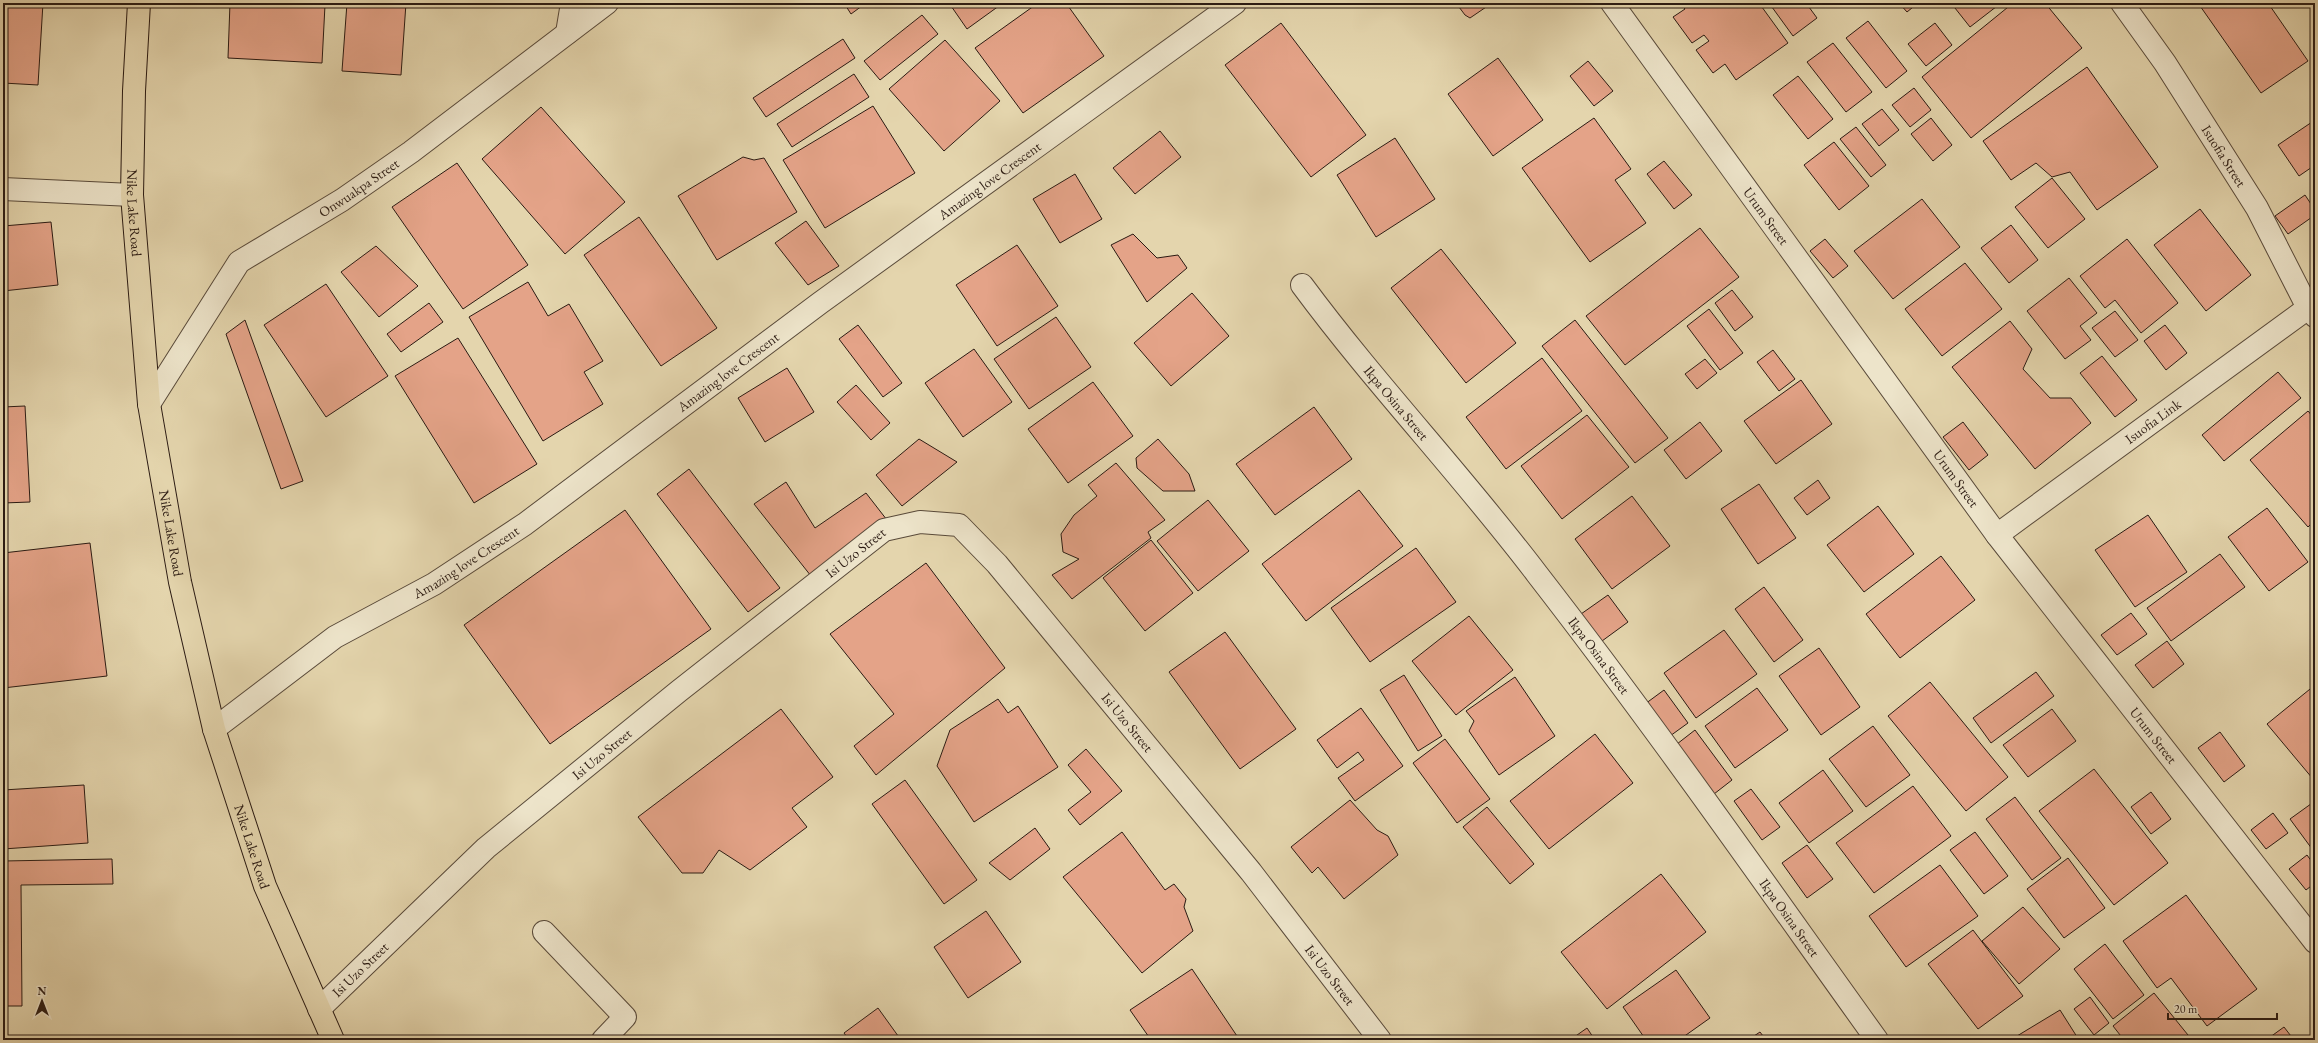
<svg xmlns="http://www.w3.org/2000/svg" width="2318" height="1043" font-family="'EB Garamond',serif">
	<rect width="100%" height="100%" fill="#e4d5ad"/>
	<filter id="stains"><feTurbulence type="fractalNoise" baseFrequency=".005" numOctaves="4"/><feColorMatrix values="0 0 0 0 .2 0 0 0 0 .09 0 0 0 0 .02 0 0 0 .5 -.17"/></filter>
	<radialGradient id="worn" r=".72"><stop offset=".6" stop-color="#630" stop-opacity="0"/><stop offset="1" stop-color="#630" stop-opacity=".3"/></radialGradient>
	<!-- building -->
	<path fill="#e4a388" stroke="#2b1b13" d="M 3,3 L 43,3 L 38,85 L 3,83 Z
		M 230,3 L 325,5 L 322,63 L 228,58 Z
		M 347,3 L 406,3 L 401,75 L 342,71 Z
		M 844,3 L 866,3 L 851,14 Z
		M 949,3 L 1003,3 L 967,29 Z
		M 1038,3 L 1066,3 L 1104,56 L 1023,113 L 975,48 Z
		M 1456,3 L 1492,3 L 1470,18 L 1465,15 Z
		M 1680,3 L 1759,3 L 1788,43 L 1736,80 L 1725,64 L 1713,73 L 1696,50 L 1709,41 L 1704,35 L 1692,43 L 1673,17 L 1685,9 Z
		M 1769,3 L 1806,3 L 1817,18 L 1793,36 Z
		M 1899,3 L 1918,3 L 1907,12 Z
		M 1951,3 L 2001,3 L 1970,27 Z
		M 2013,3 L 2045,3 L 2082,48 L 1971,138 L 1922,77 Z
		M 2198,3 L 2268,3 L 2308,61 L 2261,93 Z
		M 922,15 L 938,34 L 880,80 L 864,61 Z
		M 1868,21 L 1907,71 L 1886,88 L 1846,38 Z
		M 1281,23 L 1366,135 L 1311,177 L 1225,65 Z
		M 1935,23 L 1952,45 L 1926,66 L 1908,44 Z
		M 843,39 L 855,58 L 766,117 L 753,98 Z
		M 945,40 L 1000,101 L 944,151 L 889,89 Z
		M 1833,43 L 1872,92 L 1846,112 L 1807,62 Z
		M 1498,58 L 1543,120 L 1493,156 L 1448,94 Z
		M 1588,61 L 1613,91 L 1594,106 L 1570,76 Z
		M 2087,67 L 2158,167 L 2097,210 L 2070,172 L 2052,177 L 2036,163 L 2011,180 L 1983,141 Z
		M 854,74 L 869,97 L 792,147 L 777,124 Z
		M 1798,76 L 1833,119 L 1808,139 L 1773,95 Z
		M 1914,88 L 1931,110 L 1910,127 L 1892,105 Z
		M 873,106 L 915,173 L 825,228 L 783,160 Z
		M 541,107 L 625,202 L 565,254 L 482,159 Z
		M 1882,109 L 1899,130 L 1879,146 L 1862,124 Z
		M 1594,118 L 1631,169 L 1615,180 L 1646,223 L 1590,262 L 1522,168 Z
		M 1931,118 L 1952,145 L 1933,161 L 1911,134 Z
		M 2315,120 L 2315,165 L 2299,176 L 2278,145 Z
		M 1856,127 L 1886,165 L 1871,177 L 1840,139 Z
		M 1160,131 L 1181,157 L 1135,194 L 1113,168 Z
		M 1395,138 L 1435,199 L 1376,237 L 1337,175 Z
		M 1834,142 L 1869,186 L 1839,210 L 1804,165 Z
		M 743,157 L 754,160 L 764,158 L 797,212 L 717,260 L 678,196 Z
		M 1664,161 L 1692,195 L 1674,209 L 1647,174 Z
		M 457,163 L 528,265 L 463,309 L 392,207 Z
		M 1075,174 L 1102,219 L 1060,243 L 1033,199 Z
		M 2052,178 L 2085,219 L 2048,248 L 2015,207 Z
		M 2305,195 L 2315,210 L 2315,215 L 2288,234 L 2275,216 Z
		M 1922,199 L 1960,247 L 1893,299 L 1854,251 Z
		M 2200,209 L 2251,275 L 2206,311 L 2154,245 Z
		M 639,217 L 717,328 L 661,366 L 584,255 Z
		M 806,221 L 839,266 L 808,285 L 775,243 Z
		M 51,222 L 58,285 L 3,291 L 3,226 Z
		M 2011,225 L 2038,260 L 2009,283 L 1981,248 Z
		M 1700,228 L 1739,277 L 1625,365 L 1586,316 Z
		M 1133,234 L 1157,258 L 1178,255 L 1187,268 L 1147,302 L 1111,245 Z
		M 1825,239 L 1848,266 L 1833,278 L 1810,251 Z
		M 2127,239 L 2178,303 L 2141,333 L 2115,300 L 2105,308 L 2080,276 Z
		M 1017,245 L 1058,306 L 997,346 L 956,285 Z
		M 376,246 L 418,286 L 379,317 L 341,272 Z
		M 1441,249 L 1516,343 L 1466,383 L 1391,288 Z
		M 1965,263 L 2002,309 L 1942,356 L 1905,309 Z
		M 2069,278 L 2097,313 L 2080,326 L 2091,340 L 2065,359 L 2027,311 Z
		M 528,282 L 548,316 L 569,304 L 603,361 L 584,372 L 603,404 L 543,441 L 469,317 Z
		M 326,284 L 388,376 L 326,417 L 264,325 Z
		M 1732,290 L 1753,317 L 1735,331 L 1715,303 Z
		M 1192,293 L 1229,336 L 1171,386 L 1134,343 Z
		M 429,303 L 443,322 L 401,352 L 387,334 Z
		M 1709,309 L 1743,353 L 1720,370 L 1687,326 Z
		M 2115,311 L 2138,340 L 2115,357 L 2092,328 Z
		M 1056,317 L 1091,367 L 1029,409 L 994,359 Z
		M 245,320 L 303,481 L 281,489 L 226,334 Z
		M 1575,320 L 1668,438 L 1635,463 L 1542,346 Z
		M 2010,321 L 2032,349 L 2023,369 L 2050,398 L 2071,398 L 2091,423 L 2035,469 L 1952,367 Z
		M 858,325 L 902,383 L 883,397 L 839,339 Z
		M 2165,325 L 2187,353 L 2166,370 L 2144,341 Z
		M 458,338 L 537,464 L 474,503 L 395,376 Z
		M 974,349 L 1012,402 L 963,437 L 925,383 Z
		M 1773,350 L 1795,379 L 1779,391 L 1757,362 Z
		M 2102,356 L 2137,400 L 2115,417 L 2080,373 Z
		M 1542,358 L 1582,411 L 1506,469 L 1466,417 Z
		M 1705,359 L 1717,373 L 1697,389 L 1685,374 Z
		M 787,368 L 814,412 L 765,442 L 738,398 Z
		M 2278,372 L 2301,398 L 2224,461 L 2202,435 Z
		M 1801,380 L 1832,424 L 1776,464 L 1744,421 Z
		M 1093,382 L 1133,436 L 1068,483 L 1028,429 Z
		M 856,385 L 890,423 L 871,440 L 837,402 Z
		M 25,406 L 30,502 L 3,503 L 3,407 Z
		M 1314,407 L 1352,459 L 1275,515 L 1236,464 Z
		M 2308,411 L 2315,419 L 2315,520 L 2308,527 L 2250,460 Z
		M 1587,415 L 1629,467 L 1562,519 L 1521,466 Z
		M 1700,422 L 1722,451 L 1686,479 L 1664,450 Z
		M 1963,422 L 1988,455 L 1969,470 L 1943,437 Z
		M 919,439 L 957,462 L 902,506 L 876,475 Z
		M 1158,439 L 1189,474 L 1195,491 L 1163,491 L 1137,468 L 1136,458 Z
		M 1116,463 L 1165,520 L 1148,532 L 1151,538 L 1072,599 L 1052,575 L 1079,559 L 1063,552 L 1061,534 L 1074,515 L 1097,496 L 1088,485 Z
		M 689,469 L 780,588 L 748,612 L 657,494 Z
		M 1818,480 L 1830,498 L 1807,515 L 1794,498 Z
		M 786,482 L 815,528 L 866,493 L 887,520 L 811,576 L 754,504 Z
		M 1759,484 L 1796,538 L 1758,564 L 1721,509 Z
		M 1359,490 L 1403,546 L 1306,621 L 1262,564 Z
		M 1632,496 L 1670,546 L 1612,589 L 1575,539 Z
		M 1208,500 L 1249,551 L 1198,591 L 1157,541 Z
		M 1878,506 L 1914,554 L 1864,592 L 1827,545 Z
		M 2267,508 L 2308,562 L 2269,591 L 2228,537 Z
		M 625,510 L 711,629 L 550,744 L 464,625 Z
		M 2148,515 L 2187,572 L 2135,607 L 2095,550 Z
		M 1151,540 L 1193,593 L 1145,631 L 1103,578 Z
		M 90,543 L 107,676 L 3,688 L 3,553 Z
		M 1416,548 L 1456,602 L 1370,662 L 1331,608 Z
		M 2220,554 L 2245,587 L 2171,641 L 2147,608 Z
		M 1941,556 L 1975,600 L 1900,658 L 1866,614 Z
		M 926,563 L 1005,668 L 876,775 L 854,746 L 894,714 L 830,634 Z
		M 1764,587 L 1803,640 L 1774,662 L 1735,609 Z
		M 1608,595 L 1628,622 L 1602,641 L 1581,614 Z
		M 2131,613 L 2147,634 L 2117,655 L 2101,635 Z
		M 1469,616 L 1513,670 L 1456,715 L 1412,661 Z
		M 1724,630 L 1757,674 L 1696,718 L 1664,673 Z
		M 1225,632 L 1296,729 L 1240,769 L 1169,672 Z
		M 2167,641 L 2184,664 L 2153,688 L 2135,665 Z
		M 1819,648 L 1860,707 L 1821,735 L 1779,676 Z
		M 2036,672 L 2054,696 L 1991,743 L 1973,718 Z
		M 1404,675 L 1442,736 L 1418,751 L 1380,690 Z
		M 1515,677 L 1555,736 L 1499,775 L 1469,731 L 1474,721 L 1466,711 Z
		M 1930,682 L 2008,777 L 1966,811 L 1888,716 Z
		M 2315,685 L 2315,777 L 2313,779 L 2267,724 Z
		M 1757,688 L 1788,730 L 1735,768 L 1705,726 Z
		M 1664,690 L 1688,723 L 1670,736 L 1645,704 Z
		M 998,699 L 1008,713 L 1018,706 L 1058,767 L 974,822 L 937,766 L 950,730 Z
		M 1361,708 L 1403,766 L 1355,801 L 1338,778 L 1364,760 L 1358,752 L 1337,768 L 1317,740 Z
		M 781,709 L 833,777 L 792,808 L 807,827 L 750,870 L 719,850 L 703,873 L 682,873 L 638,817 Z
		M 2052,709 L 2076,741 L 2028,777 L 2003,745 Z
		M 1873,726 L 1910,775 L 1866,807 L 1829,759 Z
		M 1695,730 L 1732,780 L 1714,794 L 1677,744 Z
		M 2220,732 L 2245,766 L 2224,782 L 2198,748 Z
		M 1595,734 L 1633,783 L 1549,849 L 1510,801 Z
		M 1445,739 L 1490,799 L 1457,823 L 1413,763 Z
		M 1086,749 L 1122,791 L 1080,825 L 1068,810 L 1091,792 L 1068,765 Z
		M 2094,769 L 2168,863 L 2114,905 L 2039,811 Z
		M 1823,770 L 1853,811 L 1809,843 L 1779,803 Z
		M 905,780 L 977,880 L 944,904 L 872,804 Z
		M 84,785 L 88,843 L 3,849 L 3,790 Z
		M 1913,786 L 1951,836 L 1874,893 L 1836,843 Z
		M 1751,789 L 1780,827 L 1762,840 L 1734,801 Z
		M 2151,792 L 2171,819 L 2151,834 L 2131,807 Z
		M 2015,797 L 2061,858 L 2032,880 L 1986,819 Z
		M 1350,800 L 1377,830 L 1388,836 L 1398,855 L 1344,899 L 1318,867 L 1312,873 L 1291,847 Z
		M 2315,801 L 2315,853 L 2290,819 Z
		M 1487,807 L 1534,864 L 1510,884 L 1463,827 Z
		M 2273,813 L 2288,833 L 2266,849 L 2251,830 Z
		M 1035,828 L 1050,849 L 1010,880 L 989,863 Z
		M 1122,832 L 1165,890 L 1174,884 L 1186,899 L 1184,907 L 1193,931 L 1142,973 L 1063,877 Z
		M 1975,832 L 2008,876 L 1984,894 L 1950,850 Z
		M 1807,845 L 1833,879 L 1807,898 L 1782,863 Z
		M 2307,855 L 2315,866 L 2315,883 L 2306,890 L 2289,869 Z
		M 2068,858 L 2105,908 L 2064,938 L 2027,889 Z
		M 112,859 L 113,884 L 21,885 L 22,1006 L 3,1006 L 3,861 Z
		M 1940,865 L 1978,916 L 1906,967 L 1869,916 Z
		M 1661,874 L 1706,932 L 1607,1009 L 1561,952 Z
		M 2186,895 L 2257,989 L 2207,1026 L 2171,978 L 2157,988 L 2123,941 Z
		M 2023,907 L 2060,949 L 2019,984 L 1982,941 Z
		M 986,911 L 1021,962 L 968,998 L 934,947 Z
		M 1973,930 L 2023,996 L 1978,1029 L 1928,964 Z
		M 2105,944 L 2144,995 L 2113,1019 L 2074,969 Z
		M 1192,969 L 1237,1036 L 1231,1040 L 1151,1040 L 1130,1010 Z
		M 1676,970 L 1710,1018 L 1679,1040 L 1646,1040 L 1623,1007 Z
		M 2154,993 L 2188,1035 L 2182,1040 L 2124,1040 L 2113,1026 Z
		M 2090,997 L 2109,1023 L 2094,1035 L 2074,1009 Z
		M 878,1008 L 901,1040 L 849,1040 L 844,1033 Z
		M 2060,1010 L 2079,1040 L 2019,1040 L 2017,1036 Z
		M 2284,1027 L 2294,1040 L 2266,1040 Z
		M 1587,1028 L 1595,1040 L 1570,1040 Z
		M 1760,1032 L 1766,1040 L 1748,1040 Z
		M 2109,1035 L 2114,1040 L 2102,1040 Z
		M 60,1038 L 96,1040 L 60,1040 Z"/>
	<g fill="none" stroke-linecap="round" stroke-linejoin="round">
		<!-- minor casing -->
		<g stroke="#594a3a" stroke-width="24">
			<g id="minor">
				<path id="s1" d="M 1612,3 L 1997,535 L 2315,942"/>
				<path id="s2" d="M 2122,3 L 2165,63 L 2257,208 L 2308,308 L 2315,316"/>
				<path d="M 567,33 L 572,3"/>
				<path d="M 3,189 L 132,195"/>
				<path id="s3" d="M 1302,285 C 1376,385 1462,475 1537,574 C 1655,726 1765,884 1877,1040"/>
				<path id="s4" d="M 149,404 L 239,262 L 342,200 L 411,152 L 607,3"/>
				<path id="s5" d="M 1997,535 L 2308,308"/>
				<path id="s6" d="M 214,729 L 335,637 L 434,584 L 525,524 L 820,303 L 1235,3"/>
				<path d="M 544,932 L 625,1017 L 603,1040"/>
				<path id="s7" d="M 319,1009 L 486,848 L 679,691 L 884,530 L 920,522 L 959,525 L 997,564 L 1251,872 L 1380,1040"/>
			</g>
		</g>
		<!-- major casing -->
		<g stroke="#2b1b13" stroke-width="24">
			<g id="major">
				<path id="s8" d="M 139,3 L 134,91 L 132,195 L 149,404 L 180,582 L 214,729 L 265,886 L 333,1040"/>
			</g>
		</g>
		<!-- minor -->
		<use href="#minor" stroke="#ede4ca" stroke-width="22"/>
		<!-- major -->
		<use href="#major" stroke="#e4d5ad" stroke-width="22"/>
	</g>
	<g text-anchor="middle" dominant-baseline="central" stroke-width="3" stroke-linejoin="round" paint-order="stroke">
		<!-- street labels -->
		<g font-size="14" fill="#2b1b13" stroke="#ede4ca">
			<text stroke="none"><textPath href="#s2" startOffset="184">Isuofia Street</textPath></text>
			<text stroke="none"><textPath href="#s6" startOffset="951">Amazing love Crescent</textPath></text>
			<text stroke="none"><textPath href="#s4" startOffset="309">Onwuakpa Street</textPath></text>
			<text stroke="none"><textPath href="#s8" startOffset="210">Nike Lake Road</textPath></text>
			<text stroke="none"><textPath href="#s1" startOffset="263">Urum Street</textPath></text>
			<text stroke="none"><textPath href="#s6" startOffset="627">Amazing love Crescent</textPath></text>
			<text stroke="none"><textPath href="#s3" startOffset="151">Ikpa Osina Street</textPath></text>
			<text stroke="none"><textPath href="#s5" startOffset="193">Isuofia Link</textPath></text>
			<text stroke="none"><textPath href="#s1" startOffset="587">Urum Street</textPath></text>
			<text stroke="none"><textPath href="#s8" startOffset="533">Nike Lake Road</textPath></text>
			<text stroke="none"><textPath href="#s7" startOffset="705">Isi Uzo Street</textPath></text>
			<text stroke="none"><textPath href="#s6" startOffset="303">Amazing love Crescent</textPath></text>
			<text stroke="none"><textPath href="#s3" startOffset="475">Ikpa Osina Street</textPath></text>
			<text stroke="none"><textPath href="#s7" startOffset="1077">Isi Uzo Street</textPath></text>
			<text stroke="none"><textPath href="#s1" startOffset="911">Urum Street</textPath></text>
			<text stroke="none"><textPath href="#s7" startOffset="381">Isi Uzo Street</textPath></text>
			<text stroke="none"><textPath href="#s8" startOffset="857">Nike Lake Road</textPath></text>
			<text stroke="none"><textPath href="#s3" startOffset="799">Ikpa Osina Street</textPath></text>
			<text stroke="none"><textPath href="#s7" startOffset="57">Isi Uzo Street</textPath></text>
			<text stroke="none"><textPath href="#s7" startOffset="1401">Isi Uzo Street</textPath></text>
		</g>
	</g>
	<!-- margin -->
	<rect width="2318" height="1043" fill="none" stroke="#e4d5ad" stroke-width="16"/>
	<rect x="4" y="4" width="2310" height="1035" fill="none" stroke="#2b1b13" stroke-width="2"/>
	<rect x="8" y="8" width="2302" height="1027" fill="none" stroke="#2b1b13"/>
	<!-- north arrow -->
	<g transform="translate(42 1001)" stroke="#ede4ca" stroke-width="3" paint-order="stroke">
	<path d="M0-3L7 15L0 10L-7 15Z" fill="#2b1b13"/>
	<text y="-6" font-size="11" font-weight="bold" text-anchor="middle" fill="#2b1b13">N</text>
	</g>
	<!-- scale -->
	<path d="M2168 1013v6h109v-6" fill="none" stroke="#2b1b13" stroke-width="2"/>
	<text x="2174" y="1013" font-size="12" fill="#2b1b13" stroke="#ede4ca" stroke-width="3" paint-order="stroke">20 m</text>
	<rect width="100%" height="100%" filter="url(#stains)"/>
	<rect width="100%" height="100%" fill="url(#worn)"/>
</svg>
